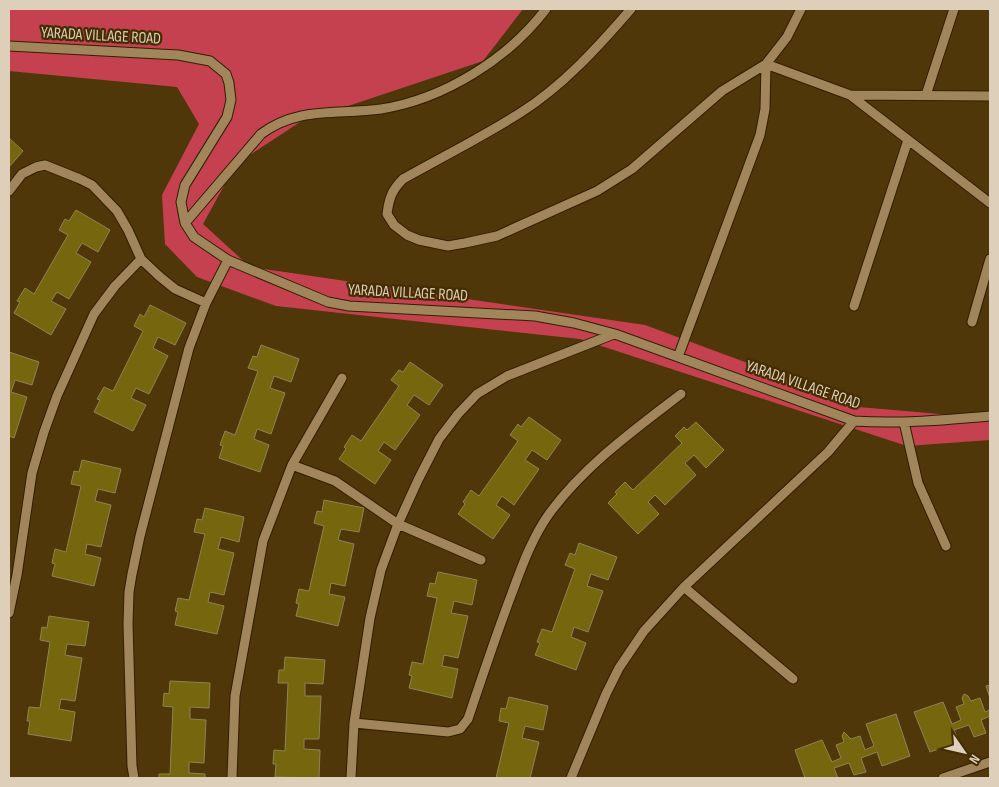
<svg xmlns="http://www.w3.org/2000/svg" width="999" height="787" font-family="'Sofia Sans Condensed',sans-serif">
	<rect width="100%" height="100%" fill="#4f370a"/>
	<!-- forest -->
	<path fill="#c5414f" d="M 9,9 L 523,9 L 483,61 L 300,122 L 236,164 L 203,224 L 250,267 L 645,325 L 753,365 L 858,407 L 975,417 L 990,414 L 990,440 L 907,446 L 580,339 L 276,306 L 197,277 L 165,244 L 162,195 L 199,124 L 177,87 L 9,71 Z"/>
	<!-- building -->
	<path fill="#76660e" stroke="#8e8455" d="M 9,138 L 23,151 L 9,167 Z
		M 76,210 L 110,230 L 98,252 L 82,243 L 76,253 L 91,262 L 69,299 L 57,292 L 51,301 L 66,309 L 51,335 L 14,313 L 20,302 L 17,301 L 25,288 L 34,294 L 68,235 L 59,230 L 65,219 L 69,221 Z
		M 150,305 L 186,323 L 175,345 L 158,337 L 153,348 L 168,356 L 149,394 L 136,388 L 131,398 L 146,405 L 133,431 L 94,412 L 100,400 L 97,399 L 104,387 L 113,391 L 143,331 L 134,326 L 140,314 L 144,317 Z
		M 261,345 L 299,359 L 291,382 L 274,376 L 270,388 L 285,393 L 271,434 L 257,429 L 254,439 L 269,445 L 260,472 L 219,458 L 223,446 L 220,445 L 225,431 L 235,435 L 258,371 L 248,368 L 253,356 L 257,357 Z
		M 9,352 L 39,362 L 32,385 L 15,380 L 11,392 L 27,397 L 14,438 L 9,436 Z
		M 410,362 L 443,385 L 429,405 L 414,395 L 407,405 L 420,415 L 395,450 L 384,442 L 378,451 L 391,460 L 375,484 L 339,459 L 346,449 L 344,447 L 352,435 L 361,441 L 399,386 L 391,380 L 399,370 L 403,372 Z
		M 529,417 L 561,440 L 547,460 L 532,450 L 525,460 L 539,469 L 514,505 L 502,496 L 496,505 L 510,515 L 493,539 L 458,514 L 465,504 L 463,502 L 471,490 L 479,496 L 518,441 L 510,435 L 518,424 L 521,427 Z
		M 696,422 L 724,450 L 706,468 L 694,455 L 685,463 L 696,475 L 665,505 L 655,495 L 648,502 L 659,514 L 638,534 L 608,503 L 617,494 L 615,492 L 625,482 L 633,490 L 682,443 L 675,436 L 684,427 L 687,430 Z
		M 82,460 L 121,469 L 115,493 L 98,489 L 95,501 L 111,505 L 101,547 L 87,544 L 85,554 L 101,558 L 94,586 L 52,576 L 55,564 L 52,563 L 55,549 L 66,552 L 81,486 L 71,484 L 74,471 L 79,472 Z
		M 324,500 L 364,508 L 359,532 L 341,529 L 338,540 L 354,544 L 345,586 L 331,583 L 329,594 L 345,597 L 338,626 L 296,616 L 299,604 L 296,603 L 299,589 L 309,591 L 324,526 L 314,523 L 317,511 L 322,512 Z
		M 205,508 L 244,517 L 239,542 L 221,537 L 218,549 L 234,553 L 224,595 L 210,592 L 208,602 L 224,606 L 217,634 L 175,625 L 178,612 L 175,611 L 178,598 L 189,600 L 205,534 L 194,532 L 197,519 L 202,520 Z
		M 579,543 L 617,557 L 608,580 L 591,574 L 587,586 L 603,591 L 588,632 L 574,627 L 571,637 L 586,643 L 576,670 L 535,655 L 540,643 L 537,642 L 542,629 L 552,632 L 575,569 L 565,565 L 570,553 L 575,555 Z
		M 438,572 L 477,580 L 472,605 L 454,601 L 451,613 L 468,616 L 458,658 L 444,655 L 442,666 L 458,669 L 452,698 L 409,688 L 412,676 L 409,675 L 412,662 L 423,664 L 437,598 L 427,596 L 430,583 L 435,584 Z
		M 49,616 L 89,622 L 85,646 L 67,644 L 65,655 L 82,658 L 75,701 L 61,699 L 59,709 L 75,712 L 71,741 L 28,734 L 30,721 L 27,721 L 29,707 L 40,708 L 50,642 L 40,640 L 42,627 L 47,628 Z
		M 285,657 L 325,660 L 323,684 L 305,683 L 305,696 L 321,696 L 319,739 L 304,739 L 304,749 L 320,750 L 319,778 L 275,777 L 276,764 L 273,764 L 274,750 L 285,751 L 288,683 L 278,683 L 279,670 L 284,670 Z
		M 170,681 L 210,683 L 209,708 L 190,707 L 190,719 L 206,720 L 204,763 L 189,762 L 189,773 L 205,774 L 205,778 L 159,778 L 159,774 L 170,774 L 173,707 L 163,706 L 164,693 L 169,694 Z
		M 990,685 L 990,698 L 986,686 Z
		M 964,694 L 968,696 L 971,701 L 980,698 L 985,712 L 990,710 L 990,716 L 981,720 L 986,733 L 974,737 L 969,725 L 954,730 L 959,742 L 930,752 L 914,712 L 943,702 L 952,724 L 961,720 L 956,707 L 964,704 L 962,698 Z
		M 509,697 L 548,706 L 543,730 L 525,726 L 522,738 L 539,742 L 530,778 L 496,778 L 509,723 L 499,721 L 501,708 L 506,709 Z
		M 896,714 L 910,756 L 882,766 L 877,752 L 861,758 L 866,772 L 854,775 L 849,763 L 834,768 L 838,778 L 805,778 L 795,750 L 822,740 L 832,762 L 841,758 L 836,745 L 844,742 L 842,736 L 844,732 L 851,739 L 860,736 L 865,750 L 874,746 L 866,724 Z"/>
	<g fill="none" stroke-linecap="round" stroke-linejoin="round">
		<!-- minor casing -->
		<g stroke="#311f00" stroke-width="11">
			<path id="minor" d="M 631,9 C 598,47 563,86 520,113 C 482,137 442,157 403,179 C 392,190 389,198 387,214 L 394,225 L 407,235 L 419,240 L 448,246 L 465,243 L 497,236 L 597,191 L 632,169 L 722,91 L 766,64 L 787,37 L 801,9
				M 9,46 L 178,55 L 210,61 L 226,74 L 229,83 L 231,100 L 227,117 L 185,185 L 181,202 L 185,223 L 194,237 L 228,260 L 328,302 L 349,306 L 535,316 L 574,323 L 615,334 L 854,421 C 900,424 945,420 990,416
				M 766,64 L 850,95 L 990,96
				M 850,95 L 990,203
				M 926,95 L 954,9
				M 9,191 L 22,174 L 36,167 L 45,165 L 80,179 L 92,185 L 117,211 L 128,230 L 141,259 L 159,276 L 175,289 L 206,303
				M 185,223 L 261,134 C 298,106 338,115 381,109 C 444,99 508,59 546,9
				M 854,306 L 908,140
				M 972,322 L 990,259
				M 678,357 L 760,135 L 765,109 L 766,64
				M 904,422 L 918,483 L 946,546
				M 292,465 L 335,481 L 398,524 L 481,560
				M 684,587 L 793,679
				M 9,613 L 17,575 L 32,473 L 44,432 L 57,396 L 94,314 L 115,286 L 141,259
				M 354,723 L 448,732 L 460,729 L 468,719 C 482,677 496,635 512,593 C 522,566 532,538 549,514 C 584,466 634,430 681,394
				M 134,778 L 132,766 L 128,624 L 129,592 L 132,574 L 140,536 L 189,348 L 206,303 L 228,260
				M 232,778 L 235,696 L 263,541 L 292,465 L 342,378
				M 351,778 L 354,723 L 370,618 L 381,570 L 398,524 L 418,480 L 439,439 L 458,414 L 477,394 L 507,376 L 614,334
				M 571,778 L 606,694 L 619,668 L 644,631 L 684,587 L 828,452 L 854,421
				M 943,778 L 990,762"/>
		</g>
		<!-- minor -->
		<use href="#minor" stroke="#a1865c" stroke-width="9"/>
	</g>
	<g text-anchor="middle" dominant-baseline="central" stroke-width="4.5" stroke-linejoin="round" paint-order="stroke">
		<!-- street labels -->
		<g font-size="16" fill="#decfba" stroke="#442d00">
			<text transform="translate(101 36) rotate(3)">YARADA VILLAGE ROAD</text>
			<text transform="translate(408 293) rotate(3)">YARADA VILLAGE ROAD</text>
			<text transform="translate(803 385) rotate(19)">YARADA VILLAGE ROAD</text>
		</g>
	</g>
	<!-- border -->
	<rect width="999" height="787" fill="none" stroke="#decfba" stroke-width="20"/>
	<!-- north arrow -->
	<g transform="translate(964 752) rotate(124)" stroke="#442d00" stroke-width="4" paint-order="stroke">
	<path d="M0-4L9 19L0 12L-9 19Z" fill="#decfba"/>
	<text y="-8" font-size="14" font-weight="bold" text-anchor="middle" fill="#decfba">N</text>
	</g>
</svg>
